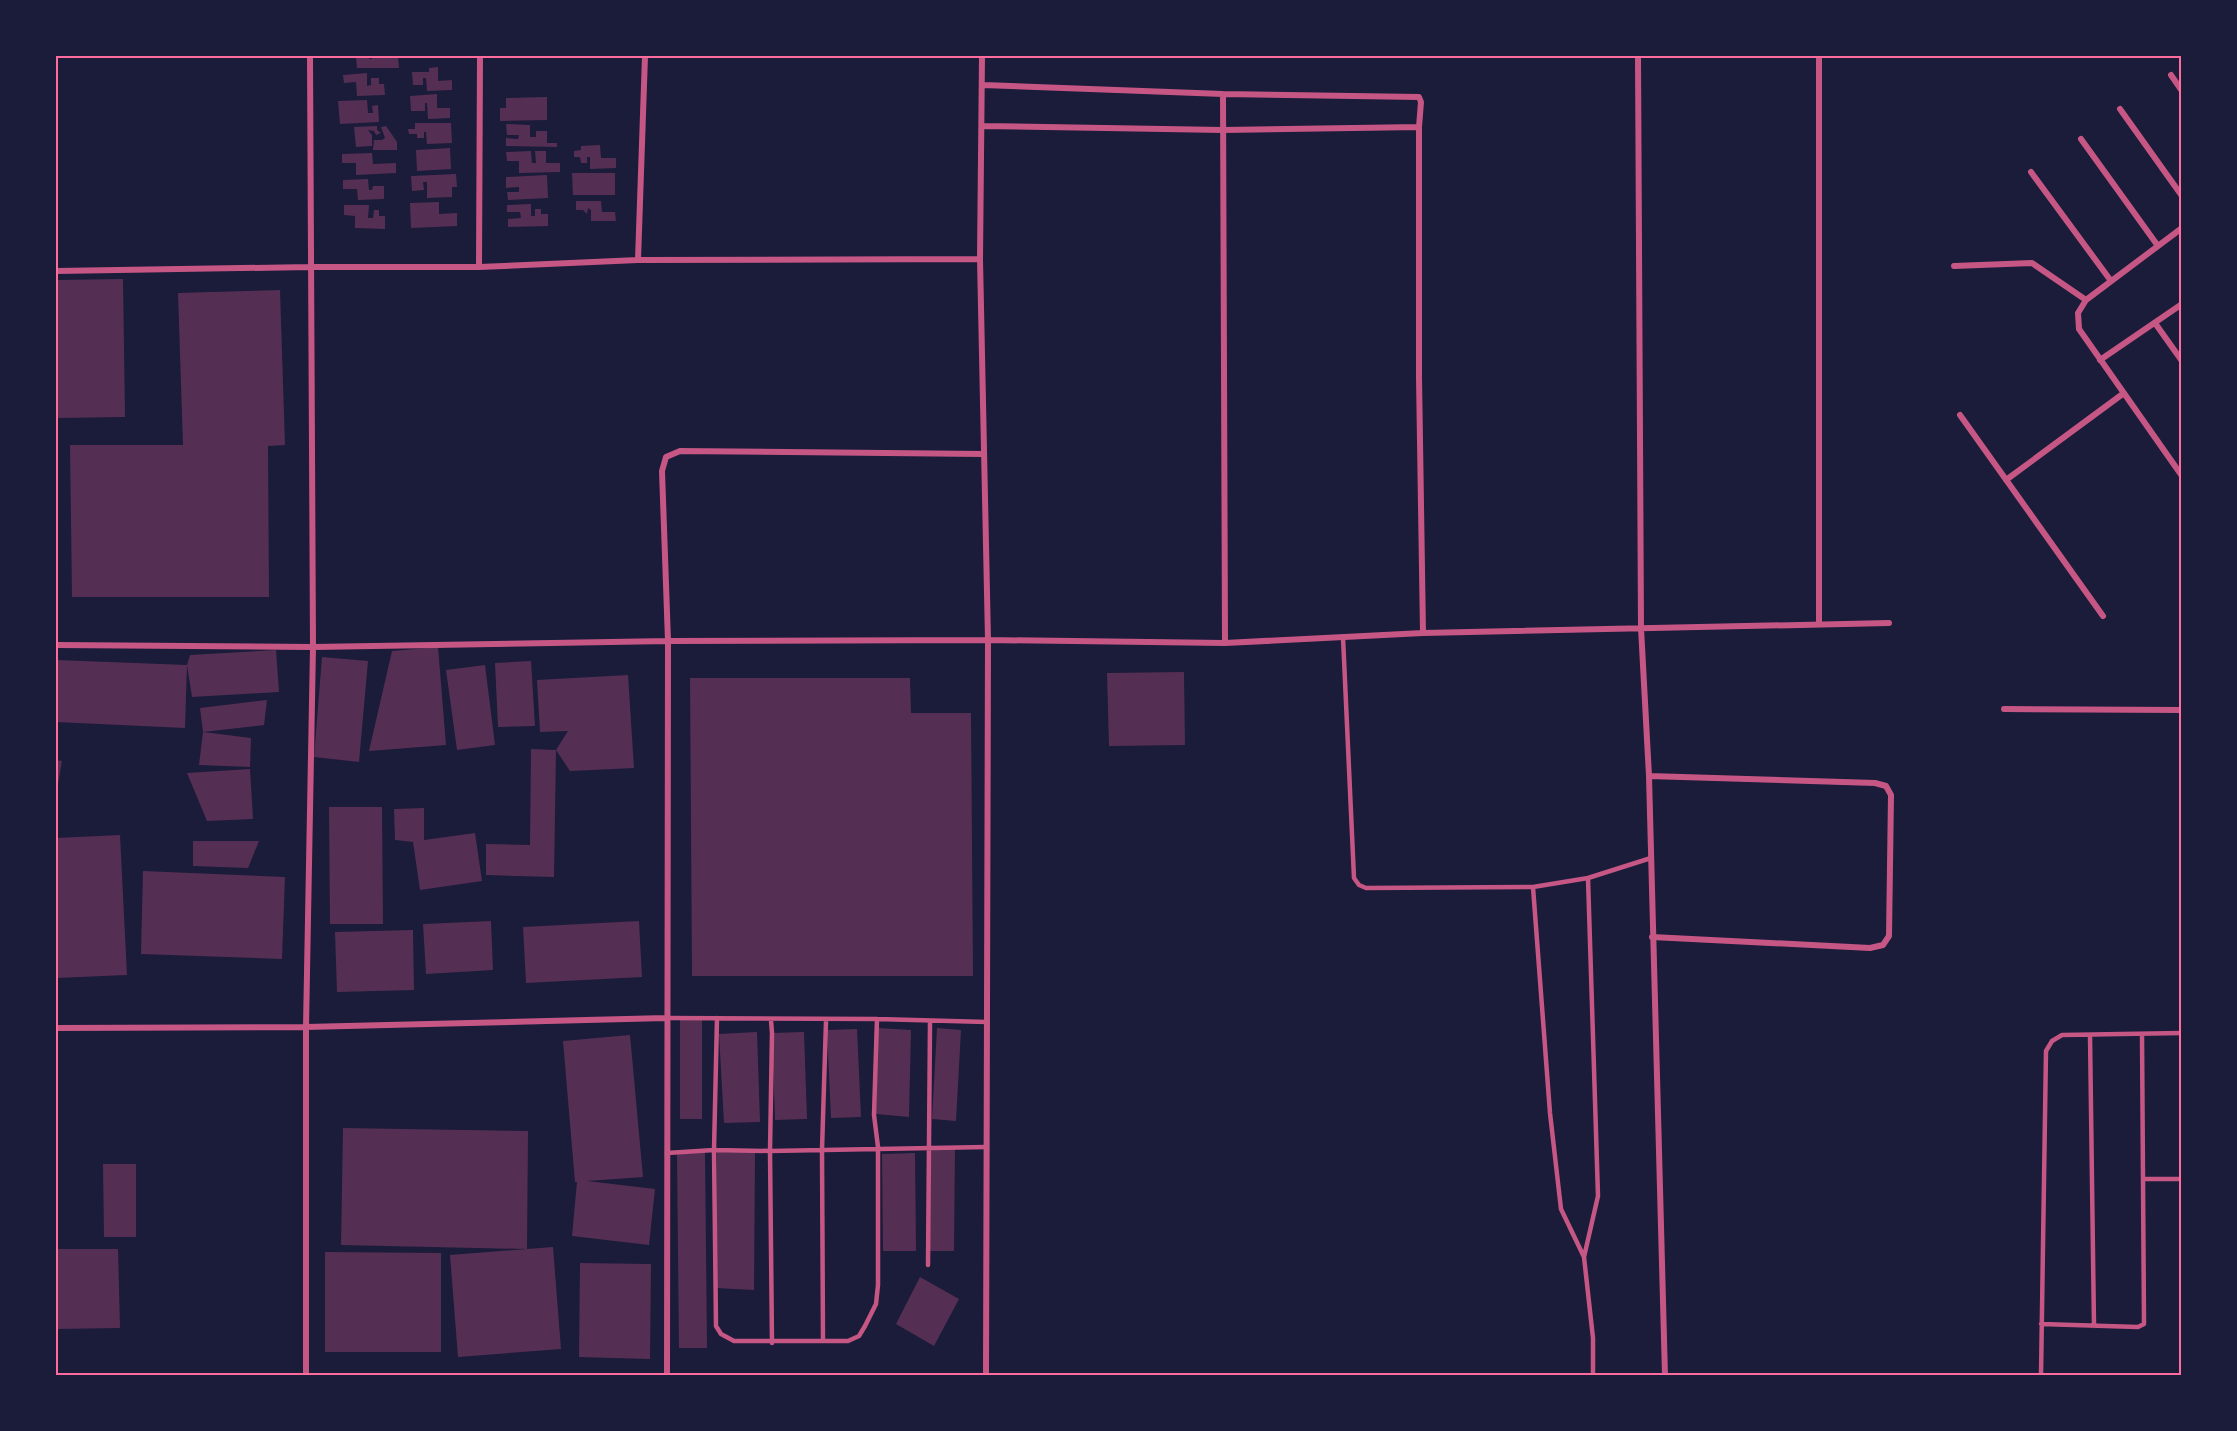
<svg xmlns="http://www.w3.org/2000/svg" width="2237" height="1431" font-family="'Space Grotesk',sans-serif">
	<rect width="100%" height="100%" fill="#1b1b3a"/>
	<!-- building -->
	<path fill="#542f53" d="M 341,56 L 369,56 L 369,59 L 372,59 L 372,56 L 398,56 L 399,68 L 357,68 L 356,58 L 341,58 Z
		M 438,67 L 438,81 L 452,80 L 452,90 L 427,91 L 426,78 L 423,78 L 423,85 L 413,85 L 412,72 L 429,72 L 429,68 Z
		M 367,73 L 367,86 L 371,85 L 371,78 L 379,78 L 379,84 L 384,84 L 385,95 L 357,96 L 356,82 L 344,83 L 343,75 Z
		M 437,94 L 437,108 L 450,108 L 450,118 L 428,119 L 427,103 L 425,103 L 425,111 L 411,111 L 410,96 Z
		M 547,97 L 547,120 L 500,121 L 500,108 L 506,108 L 506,98 Z
		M 367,100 L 368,113 L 373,113 L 372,106 L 378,105 L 379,122 L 340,124 L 338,101 Z
		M 415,123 L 451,123 L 452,143 L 427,144 L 426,132 L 424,132 L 424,138 L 417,138 L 417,134 L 409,134 L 408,129 L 415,129 Z
		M 506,124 L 530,125 L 530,137 L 536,137 L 536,131 L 547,131 L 547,143 L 557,143 L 557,147 L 506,146 L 506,138 L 518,139 L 519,135 L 507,135 Z
		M 377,126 L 377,130 L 381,133 L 376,135 L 374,131 L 368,130 L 372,135 L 372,146 L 356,147 L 354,127 Z
		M 386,126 L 397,142 L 397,150 L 373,150 L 374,140 L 382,140 L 385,138 L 381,127 Z
		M 600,145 L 601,158 L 616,158 L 616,168 L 590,169 L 590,157 L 587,157 L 587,163 L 581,163 L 580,157 L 574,157 L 574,151 L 581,150 L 581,146 Z
		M 450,148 L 451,169 L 417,171 L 416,150 Z
		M 531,151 L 532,163 L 536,163 L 535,151 L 546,151 L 546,163 L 560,163 L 560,172 L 519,173 L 519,161 L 507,161 L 506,152 Z
		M 372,153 L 373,164 L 396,163 L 396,173 L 356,175 L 356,163 L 342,163 L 342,154 Z
		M 572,173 L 615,173 L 615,195 L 573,195 Z
		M 456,174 L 457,187 L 452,187 L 452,197 L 427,198 L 427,182 L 423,182 L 424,190 L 412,191 L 411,176 Z
		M 547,175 L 548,198 L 508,200 L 507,192 L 519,192 L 519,187 L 506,188 L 506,177 Z
		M 368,179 L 369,190 L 372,190 L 373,186 L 384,186 L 384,199 L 358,200 L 357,189 L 343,189 L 343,180 Z
		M 576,201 L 601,201 L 602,212 L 615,212 L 616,221 L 591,221 L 591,210 L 588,208 L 587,214 L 583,210 L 576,210 Z
		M 439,202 L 439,214 L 457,213 L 457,226 L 411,228 L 410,203 Z
		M 531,204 L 531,216 L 535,216 L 535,209 L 541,209 L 541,214 L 548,214 L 548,226 L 508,227 L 508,219 L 521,218 L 520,212 L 507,212 L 507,205 Z
		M 344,205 L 369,205 L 368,218 L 373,218 L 374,210 L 379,210 L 379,216 L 385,216 L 385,229 L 355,228 L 355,216 L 344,215 Z
		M 123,279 L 125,417 L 56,418 L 56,280 Z
		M 280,290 L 285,445 L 268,446 L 269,597 L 72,597 L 70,445 L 183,445 L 178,293 Z
		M 438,647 L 446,745 L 369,751 L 392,651 Z
		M 276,650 L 279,692 L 192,697 L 187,665 L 190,655 Z
		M 322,657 L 368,661 L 359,762 L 314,757 Z
		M 56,660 L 187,665 L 185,728 L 56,722 Z
		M 531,661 L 535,726 L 498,727 L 495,663 Z
		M 485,665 L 495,745 L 457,750 L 446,670 Z
		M 1184,672 L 1185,745 L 1109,746 L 1107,673 Z
		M 628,675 L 634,768 L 570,771 L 556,750 L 568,731 L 540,732 L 537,680 Z
		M 690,678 L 910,678 L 911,713 L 971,713 L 973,976 L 692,976 Z
		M 267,700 L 264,725 L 203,732 L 200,708 Z
		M 203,732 L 251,738 L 250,767 L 199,765 Z
		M 531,749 L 556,750 L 554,877 L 486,875 L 486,844 L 530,845 Z
		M 56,760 L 62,761 L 57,790 L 56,790 Z
		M 250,769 L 253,819 L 207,821 L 187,773 Z
		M 329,807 L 382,807 L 383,924 L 330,924 Z
		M 424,808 L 424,840 L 475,833 L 482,881 L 420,890 L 413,842 L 395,840 L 394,809 Z
		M 120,835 L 127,975 L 56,978 L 56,838 Z
		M 193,841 L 259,841 L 248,868 L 193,866 Z
		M 143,871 L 285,877 L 282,959 L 141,954 Z
		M 491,921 L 493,970 L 426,974 L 423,924 Z
		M 639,921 L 642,977 L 526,983 L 523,927 Z
		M 413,930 L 414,990 L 337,992 L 335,932 Z
		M 680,1018 L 702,1019 L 702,1119 L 680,1119 Z
		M 878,1028 L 911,1030 L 909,1117 L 876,1114 Z
		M 937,1028 L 961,1030 L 956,1121 L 932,1119 Z
		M 857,1029 L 861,1117 L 831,1118 L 827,1030 Z
		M 757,1032 L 760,1122 L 724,1123 L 719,1034 Z
		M 804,1032 L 807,1119 L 775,1120 L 772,1033 Z
		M 630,1035 L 643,1177 L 587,1181 L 655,1189 L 649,1245 L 572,1236 L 577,1182 L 575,1182 L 563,1041 Z
		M 343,1128 L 528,1131 L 527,1249 L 341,1245 Z
		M 930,1147 L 955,1147 L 954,1251 L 929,1251 Z
		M 717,1152 L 755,1152 L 754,1290 L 716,1288 Z
		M 677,1153 L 705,1153 L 707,1348 L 679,1348 Z
		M 915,1153 L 916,1251 L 883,1251 L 882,1154 Z
		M 103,1164 L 136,1164 L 136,1237 L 104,1237 Z
		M 553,1247 L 561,1349 L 458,1357 L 450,1255 Z
		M 56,1249 L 118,1249 L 120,1328 L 56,1329 Z
		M 325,1252 L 441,1253 L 441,1352 L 325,1352 Z
		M 580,1263 L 651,1264 L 650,1359 L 579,1357 Z
		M 920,1277 L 959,1299 L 934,1346 L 896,1324 Z"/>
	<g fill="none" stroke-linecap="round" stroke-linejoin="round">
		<!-- service -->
		<path stroke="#c65784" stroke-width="4.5" d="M 1343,637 L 1354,878 L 1359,885 L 1366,888 L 1533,887 L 1588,878
			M 1533,887 L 1550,1113 L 1561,1209 L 1584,1257
			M 666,1018 L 877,1019 L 987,1022
			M 717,1018 L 714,1150 L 716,1326 L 721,1334 L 734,1341 L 848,1341 L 859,1336 L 865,1326 L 876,1304 L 878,1285 L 878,1147 L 874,1115 L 877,1019
			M 771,1020 L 772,1033 L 770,1151 L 772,1343
			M 2090,1035 L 2094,1326
			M 667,1153 L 714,1150 L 770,1151 L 986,1147
			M 2143,1179 L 2182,1179
			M 928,1265 L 930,1022
			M 2041,1324 L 2138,1327 L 2144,1324 L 2142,1034
			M 823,1341 L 822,1150 L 826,1021
			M 1593,1376 L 1593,1338 L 1584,1257 L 1598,1196 L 1588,878 L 1651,858
			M 2041,1376 L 2046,1051 L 2052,1041 L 2062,1035 L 2182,1033"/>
		<!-- minor -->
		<path stroke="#c65784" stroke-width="6" d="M 982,56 L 980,259 L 988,640 L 986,1376
			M 1638,56 L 1641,628 L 1649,776 L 1665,1376
			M 1819,56 L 1819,624
			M 2171,75 L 2182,91
			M 983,85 L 1223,94 L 1419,97 L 1421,102 L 1419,127 L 1419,377 L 1423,633
			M 1223,94 L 1225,643
			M 2120,109 L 2182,196
			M 982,126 L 1223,130 L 1419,127
			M 2081,139 L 2158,246
			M 2031,172 L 2111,281
			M 2182,228 L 2086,300 L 2078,313 L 2079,329 L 2182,476
			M 638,260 L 645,56
			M 1954,266 L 2032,263 L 2086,300
			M 479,267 L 480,56
			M 56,271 L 310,267 L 479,267 L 638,260 L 980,259
			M 2155,323 L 2182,361
			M 2100,360 L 2182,304
			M 1960,415 L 2103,616
			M 2006,480 L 2124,393
			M 56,645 L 313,647 L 668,641 L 988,640 L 1225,643 L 1423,633 L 1889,623
			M 2004,709 L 2182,710
			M 1649,776 L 1875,783 L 1886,786 L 1891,795 L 1889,936 L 1883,945 L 1870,948 L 1652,937
			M 56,1028 L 306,1027 L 666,1018
			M 306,1376 L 306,1027 L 313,647 L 310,56
			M 667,1376 L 668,641 L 662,471 L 666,457 L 680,451 L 984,454"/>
	</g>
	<!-- border -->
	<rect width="2237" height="1431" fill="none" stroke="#1b1b3a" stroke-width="114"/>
	<rect x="57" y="57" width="2123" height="1317" fill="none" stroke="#ff6b9d" stroke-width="2"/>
</svg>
